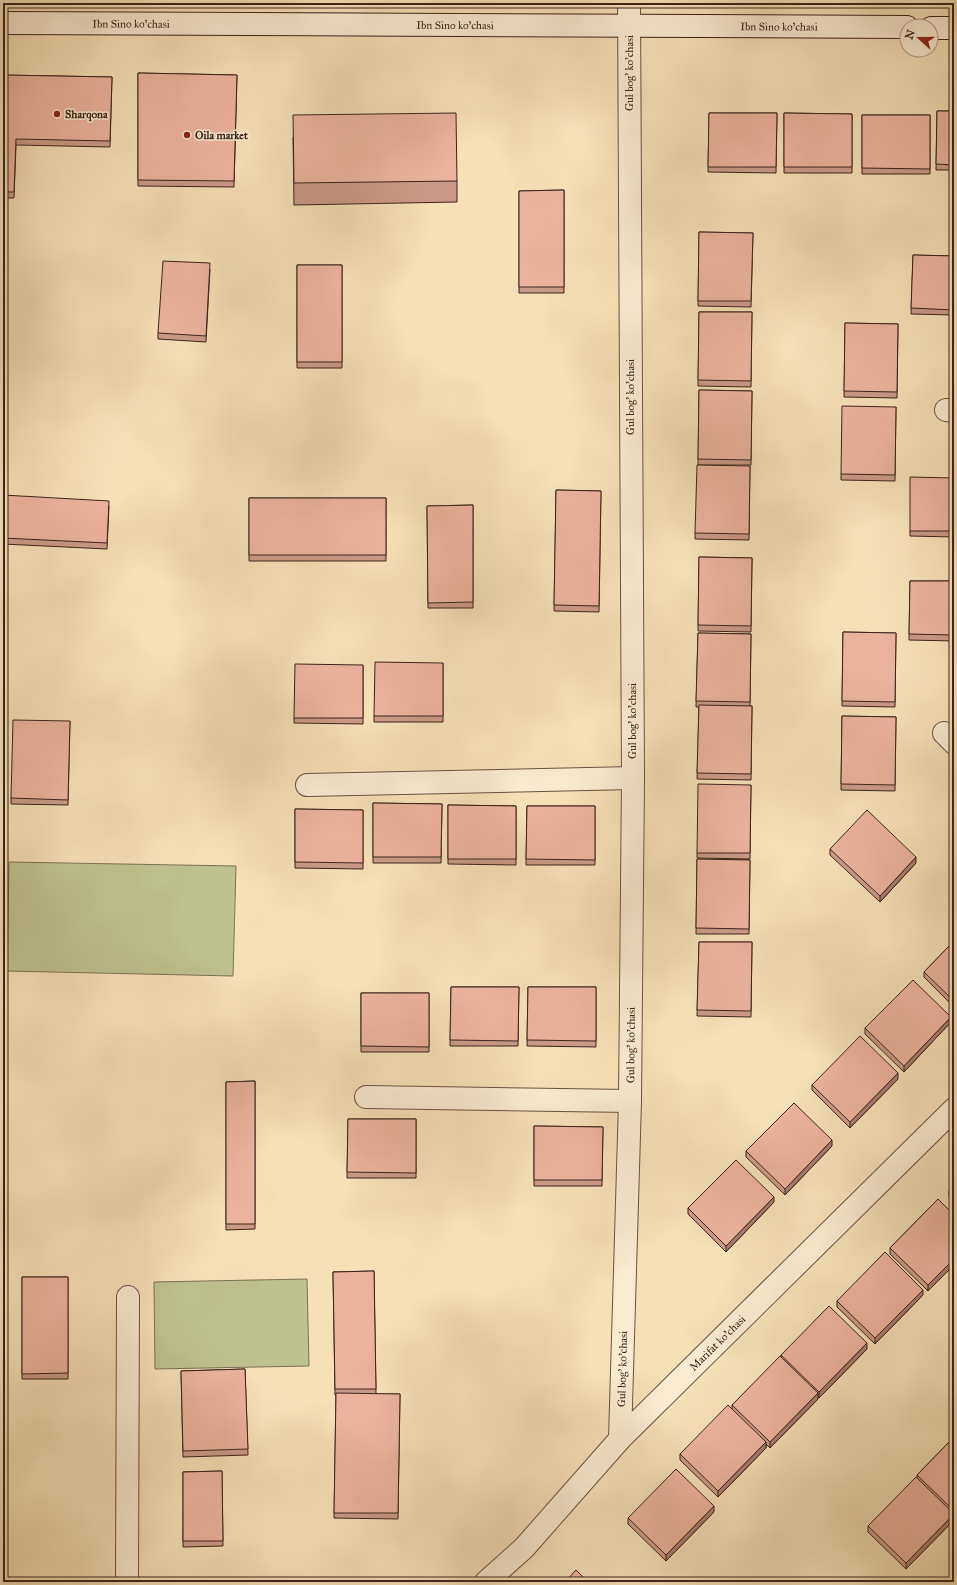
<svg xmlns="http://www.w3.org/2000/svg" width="957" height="1585" font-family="'IM FELL Great Primer',serif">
	<rect width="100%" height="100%" fill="#f6e0b6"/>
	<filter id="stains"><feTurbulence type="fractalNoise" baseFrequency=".005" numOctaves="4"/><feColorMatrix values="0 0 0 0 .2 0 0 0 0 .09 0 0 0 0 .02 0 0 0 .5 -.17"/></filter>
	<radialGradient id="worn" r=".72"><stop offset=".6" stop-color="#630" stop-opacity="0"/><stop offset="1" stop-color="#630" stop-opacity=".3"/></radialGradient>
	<!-- green -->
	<path fill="#bec28d" stroke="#7c7254" d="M 9,862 L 236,866 L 233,976 L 7,971 Z
		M 307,1279 L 309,1366 L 155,1369 L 154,1282 Z"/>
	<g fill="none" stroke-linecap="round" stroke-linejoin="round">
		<!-- street casing -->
		<g stroke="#6a5241" stroke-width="24">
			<g id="street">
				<path d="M 946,410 L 954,411"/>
				<path d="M 944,733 L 954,743"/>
				<path d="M 307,785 L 633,778"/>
				<path d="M 366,1097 L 630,1101"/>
				<path id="s1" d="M 620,1439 L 630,1101 L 633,778 L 629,3"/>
				<path d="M 127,1582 L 128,1297"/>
				<path id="s2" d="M 486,1582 L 524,1548 L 620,1439 L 954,1109"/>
			</g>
		</g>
		<!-- secondary casing -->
		<g stroke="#3b231a" stroke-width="24">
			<g id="secondary">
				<path id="s3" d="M 3,23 L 907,27"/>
				<path d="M 931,28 L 954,28"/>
			</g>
		</g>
		<!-- street -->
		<use href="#street" stroke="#f9ebd0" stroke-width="22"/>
		<!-- secondary -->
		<use href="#secondary" stroke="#f9ebd0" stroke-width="22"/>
	</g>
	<!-- wall -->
	<path fill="#cb9a86" stroke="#3b231a" d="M 138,73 L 237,75 L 234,187 L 138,186 Z
		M 3,75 L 112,77 L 110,147 L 16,145 L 14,198 L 3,198 Z
		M 937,111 L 954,111 L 954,170 L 936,170 Z
		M 709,113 L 777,113 L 776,173 L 708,172 Z
		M 784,113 L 852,114 L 852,173 L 784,173 Z
		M 862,115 L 930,115 L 930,174 L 862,174 Z
		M 293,137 L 457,181 L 457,202 L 294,205 Z
		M 564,190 L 564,293 L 519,293 L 519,191 Z
		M 699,232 L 753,233 L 751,307 L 698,306 Z
		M 913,255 L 954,256 L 954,315 L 911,314 Z
		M 297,265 L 342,265 L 342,368 L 297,368 Z
		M 210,269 L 206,342 L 158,339 L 158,333 Z
		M 699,312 L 752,312 L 751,387 L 698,386 Z
		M 845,323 L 898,324 L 897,398 L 844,397 Z
		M 699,390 L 752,391 L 751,465 L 698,465 Z
		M 896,407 L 895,481 L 841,480 L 841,474 Z
		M 750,466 L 749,540 L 695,539 L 695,533 Z
		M 954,478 L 954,537 L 910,536 L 910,531 Z
		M 556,490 L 601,491 L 599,612 L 554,611 Z
		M 3,495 L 109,506 L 107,549 L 3,544 Z
		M 249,498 L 386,498 L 386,561 L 249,561 Z
		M 473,505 L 473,608 L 428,608 L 427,506 Z
		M 699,557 L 752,558 L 751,632 L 698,631 Z
		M 910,581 L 954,581 L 954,641 L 909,640 Z
		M 843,632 L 896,633 L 895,707 L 842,706 Z
		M 698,633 L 751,634 L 750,706 L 752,706 L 751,780 L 697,779 L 699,707 L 696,707 Z
		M 443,663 L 443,722 L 374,722 L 374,716 Z
		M 363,665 L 363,724 L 294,723 L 294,718 Z
		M 842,716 L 896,717 L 895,791 L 841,790 Z
		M 70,721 L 68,805 L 11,804 L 11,798 Z
		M 751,785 L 750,859 L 697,858 L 697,853 Z
		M 373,803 L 442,804 L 441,863 L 373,863 Z
		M 448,805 L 516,806 L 516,865 L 448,864 Z
		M 527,806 L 595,806 L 595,865 L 526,865 Z
		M 295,809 L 363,810 L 363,869 L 295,868 Z
		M 830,849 L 916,863 L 880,902 L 830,855 Z
		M 697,859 L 750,860 L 749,934 L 696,934 Z
		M 954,941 L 954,1007 L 924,977 L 924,972 Z
		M 699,942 L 752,942 L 751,1017 L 697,1016 Z
		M 451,987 L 519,987 L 518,1046 L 450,1046 Z
		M 528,987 L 596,987 L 596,1047 L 527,1046 Z
		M 361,993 L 429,993 L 429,1052 L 361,1052 Z
		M 951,1022 L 904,1072 L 865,1034 L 865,1028 Z
		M 898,1079 L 850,1128 L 812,1090 L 812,1085 Z
		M 255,1081 L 255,1229 L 226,1230 L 226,1082 Z
		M 348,1119 L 416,1119 L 416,1178 L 347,1178 Z
		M 534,1126 L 603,1127 L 602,1186 L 534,1186 Z
		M 832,1146 L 785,1195 L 746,1157 L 746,1151 Z
		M 954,1185 L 954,1202 L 949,1197 L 949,1191 Z
		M 938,1199 L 928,1291 L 890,1254 L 890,1248 Z
		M 774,1202 L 726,1252 L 688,1214 L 688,1208 Z
		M 374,1271 L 376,1394 L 400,1394 L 398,1519 L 334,1518 L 336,1395 L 335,1395 L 333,1272 Z
		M 22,1277 L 68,1277 L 68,1379 L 22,1379 Z
		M 923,1295 L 875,1344 L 837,1307 L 837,1301 Z
		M 867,1349 L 819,1398 L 818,1397 L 818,1399 L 770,1448 L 766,1444 L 766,1448 L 718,1497 L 680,1460 L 680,1454 L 732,1409 L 732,1405 L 781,1357 L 781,1355 Z
		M 245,1369 L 248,1455 L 183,1457 L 181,1371 Z
		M 954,1437 L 954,1520 L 906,1569 L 868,1532 L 868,1526 L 917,1478 L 917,1475 Z
		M 222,1471 L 223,1546 L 183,1547 L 183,1472 Z
		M 714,1512 L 666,1561 L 628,1524 L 628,1518 Z"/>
	<!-- shaded-wall -->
	<path fill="#a57d6d" stroke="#3b231a" d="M 916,857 L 916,863 L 880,902 L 880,896 Z
		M 951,1017 L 951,1022 L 904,1072 L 904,1066 Z
		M 898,1073 L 898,1079 L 850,1128 L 850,1122 Z
		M 832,1140 L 832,1146 L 785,1195 L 785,1189 Z
		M 774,1197 L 774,1202 L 726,1252 L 726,1246 Z
		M 954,1259 L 954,1265 L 928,1291 L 928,1285 Z
		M 923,1290 L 923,1295 L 875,1344 L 875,1338 Z
		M 867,1343 L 867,1349 L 819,1398 L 819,1392 Z
		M 818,1393 L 818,1399 L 770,1448 L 770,1442 Z
		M 766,1442 L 766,1448 L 718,1497 L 718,1491 Z
		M 714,1506 L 714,1512 L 666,1561 L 666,1555 Z
		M 954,1514 L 954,1520 L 906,1569 L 906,1563 Z"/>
	<!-- building -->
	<path fill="#ecb39c" stroke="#3b231a" d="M 138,73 L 237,75 L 234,181 L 138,180 Z
		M 3,75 L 112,77 L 110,141 L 16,139 L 14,192 L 3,192 Z
		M 937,111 L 954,111 L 954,165 L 936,164 Z
		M 456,113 L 457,181 L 294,183 L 293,115 Z
		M 709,113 L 777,113 L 776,167 L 708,167 Z
		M 784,113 L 852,114 L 852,167 L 784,167 Z
		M 862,115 L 930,115 L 930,169 L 862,168 Z
		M 564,190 L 564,287 L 519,287 L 519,191 Z
		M 699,232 L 753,233 L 751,301 L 698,301 Z
		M 913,255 L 954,256 L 954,310 L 911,308 Z
		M 163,261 L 210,263 L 206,336 L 158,333 Z
		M 297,265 L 342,265 L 342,362 L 297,362 Z
		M 699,312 L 752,312 L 751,381 L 698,380 Z
		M 845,323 L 898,324 L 897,392 L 844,391 Z
		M 699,390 L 752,391 L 751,460 L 698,459 Z
		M 842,406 L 896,407 L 895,475 L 841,474 Z
		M 697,465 L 750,466 L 749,534 L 695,533 Z
		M 910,477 L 954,478 L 954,531 L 910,531 Z
		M 556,490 L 601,491 L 599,606 L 554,605 Z
		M 3,495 L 109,501 L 107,543 L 3,538 Z
		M 249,498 L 386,498 L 386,555 L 249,555 Z
		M 473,505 L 473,602 L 428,603 L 427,506 Z
		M 699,557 L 752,558 L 751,626 L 698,625 Z
		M 910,581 L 954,581 L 954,635 L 909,634 Z
		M 843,632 L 896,633 L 895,702 L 842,701 Z
		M 698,633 L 751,634 L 750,702 L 696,701 Z
		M 375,662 L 443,663 L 443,716 L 374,716 Z
		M 295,664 L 363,665 L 363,718 L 294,718 Z
		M 699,705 L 752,706 L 751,774 L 697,773 Z
		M 842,716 L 896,717 L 895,785 L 841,784 Z
		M 13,720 L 70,721 L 68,800 L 11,798 Z
		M 698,784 L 751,785 L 750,853 L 697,853 Z
		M 373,803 L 442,804 L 441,857 L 373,857 Z
		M 448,805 L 516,806 L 516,859 L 448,859 Z
		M 527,806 L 595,806 L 595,860 L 526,859 Z
		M 295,809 L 363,810 L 363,863 L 295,862 Z
		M 867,810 L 916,857 L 880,896 L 830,849 Z
		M 697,859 L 750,860 L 749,929 L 696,928 Z
		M 954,941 L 954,1001 L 924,972 Z
		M 699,942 L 752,942 L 751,1011 L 697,1010 Z
		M 913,980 L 951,1017 L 904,1066 L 865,1028 Z
		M 451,987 L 519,987 L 518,1041 L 450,1040 Z
		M 528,987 L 596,987 L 596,1041 L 527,1040 Z
		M 361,993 L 429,993 L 429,1047 L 361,1046 Z
		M 860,1036 L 898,1073 L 850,1122 L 812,1085 Z
		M 255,1081 L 255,1224 L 226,1224 L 226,1082 Z
		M 794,1103 L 832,1140 L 785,1189 L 746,1151 Z
		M 348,1119 L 416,1119 L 416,1173 L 347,1172 Z
		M 534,1126 L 603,1127 L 602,1180 L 534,1180 Z
		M 736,1160 L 774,1197 L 726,1246 L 688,1208 Z
		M 954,1185 L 954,1196 L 949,1191 Z
		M 938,1199 L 954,1215 L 954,1259 L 928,1285 L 890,1248 Z
		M 885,1252 L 923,1290 L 875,1338 L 837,1301 Z
		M 374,1271 L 376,1389 L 335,1389 L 333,1272 Z
		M 22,1277 L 68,1277 L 68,1373 L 22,1374 Z
		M 829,1306 L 867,1343 L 819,1392 L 781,1355 Z
		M 780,1356 L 818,1393 L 770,1442 L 732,1405 Z
		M 245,1369 L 248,1449 L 183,1451 L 181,1371 Z
		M 336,1393 L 400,1394 L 398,1513 L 334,1513 Z
		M 728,1405 L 766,1442 L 718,1491 L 680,1454 Z
		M 954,1437 L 954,1511 L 917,1475 Z
		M 676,1469 L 714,1506 L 666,1555 L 628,1518 Z
		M 222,1471 L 223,1541 L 183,1541 L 183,1472 Z
		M 916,1477 L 954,1514 L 906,1563 L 868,1526 Z
		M 576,1570 L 588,1582 L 565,1582 Z"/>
	<!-- markers -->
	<g fill="#8f2418" stroke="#f9ebd0" stroke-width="1.5">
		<circle cx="57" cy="114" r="4"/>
		<circle cx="187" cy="135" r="4"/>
	</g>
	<g text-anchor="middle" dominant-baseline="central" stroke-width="3" stroke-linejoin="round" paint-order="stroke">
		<!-- street labels -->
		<g font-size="11" fill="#3b231a" stroke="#f9ebd0">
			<text stroke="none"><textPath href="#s3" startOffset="128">Ibn Sino ko'chasi</textPath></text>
			<text stroke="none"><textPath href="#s3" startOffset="452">Ibn Sino ko'chasi</textPath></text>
			<text stroke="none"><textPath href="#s3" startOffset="776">Ibn Sino ko'chasi</textPath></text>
			<text transform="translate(629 73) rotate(-90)">Gul bog' ko'chasi</text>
			<text transform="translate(630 397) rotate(-90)">Gul bog' ko'chasi</text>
			<text transform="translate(632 721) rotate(-90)">Gul bog' ko'chasi</text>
			<text stroke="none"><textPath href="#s1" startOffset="394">Gul bog' ko'chasi</textPath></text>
			<text stroke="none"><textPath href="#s2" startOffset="333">Marifat ko'chasi</textPath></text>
			<text stroke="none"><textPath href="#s1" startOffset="70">Gul bog' ko'chasi</textPath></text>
		</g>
		<!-- poi labels -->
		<g font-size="11" font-weight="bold" fill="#3b231a" stroke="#f9ebd0" text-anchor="start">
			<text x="65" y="114">Sharqona</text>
			<text x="195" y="135">Oila market</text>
		</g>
	</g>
	<!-- margin -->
	<rect width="957" height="1585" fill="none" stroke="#f6e0b6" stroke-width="16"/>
	<rect x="4" y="4" width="949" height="1577" fill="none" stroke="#3b231a" stroke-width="2"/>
	<rect x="8" y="8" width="941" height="1569" fill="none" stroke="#3b231a"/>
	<!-- north arrow -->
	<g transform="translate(919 38) rotate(291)"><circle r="19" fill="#f9ebd0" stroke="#ad9b87"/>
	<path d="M0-3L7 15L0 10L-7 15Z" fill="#8f2418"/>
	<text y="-6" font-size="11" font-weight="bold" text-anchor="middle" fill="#3b231a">N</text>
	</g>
	<rect width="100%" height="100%" filter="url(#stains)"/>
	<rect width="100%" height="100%" fill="url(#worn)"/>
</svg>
